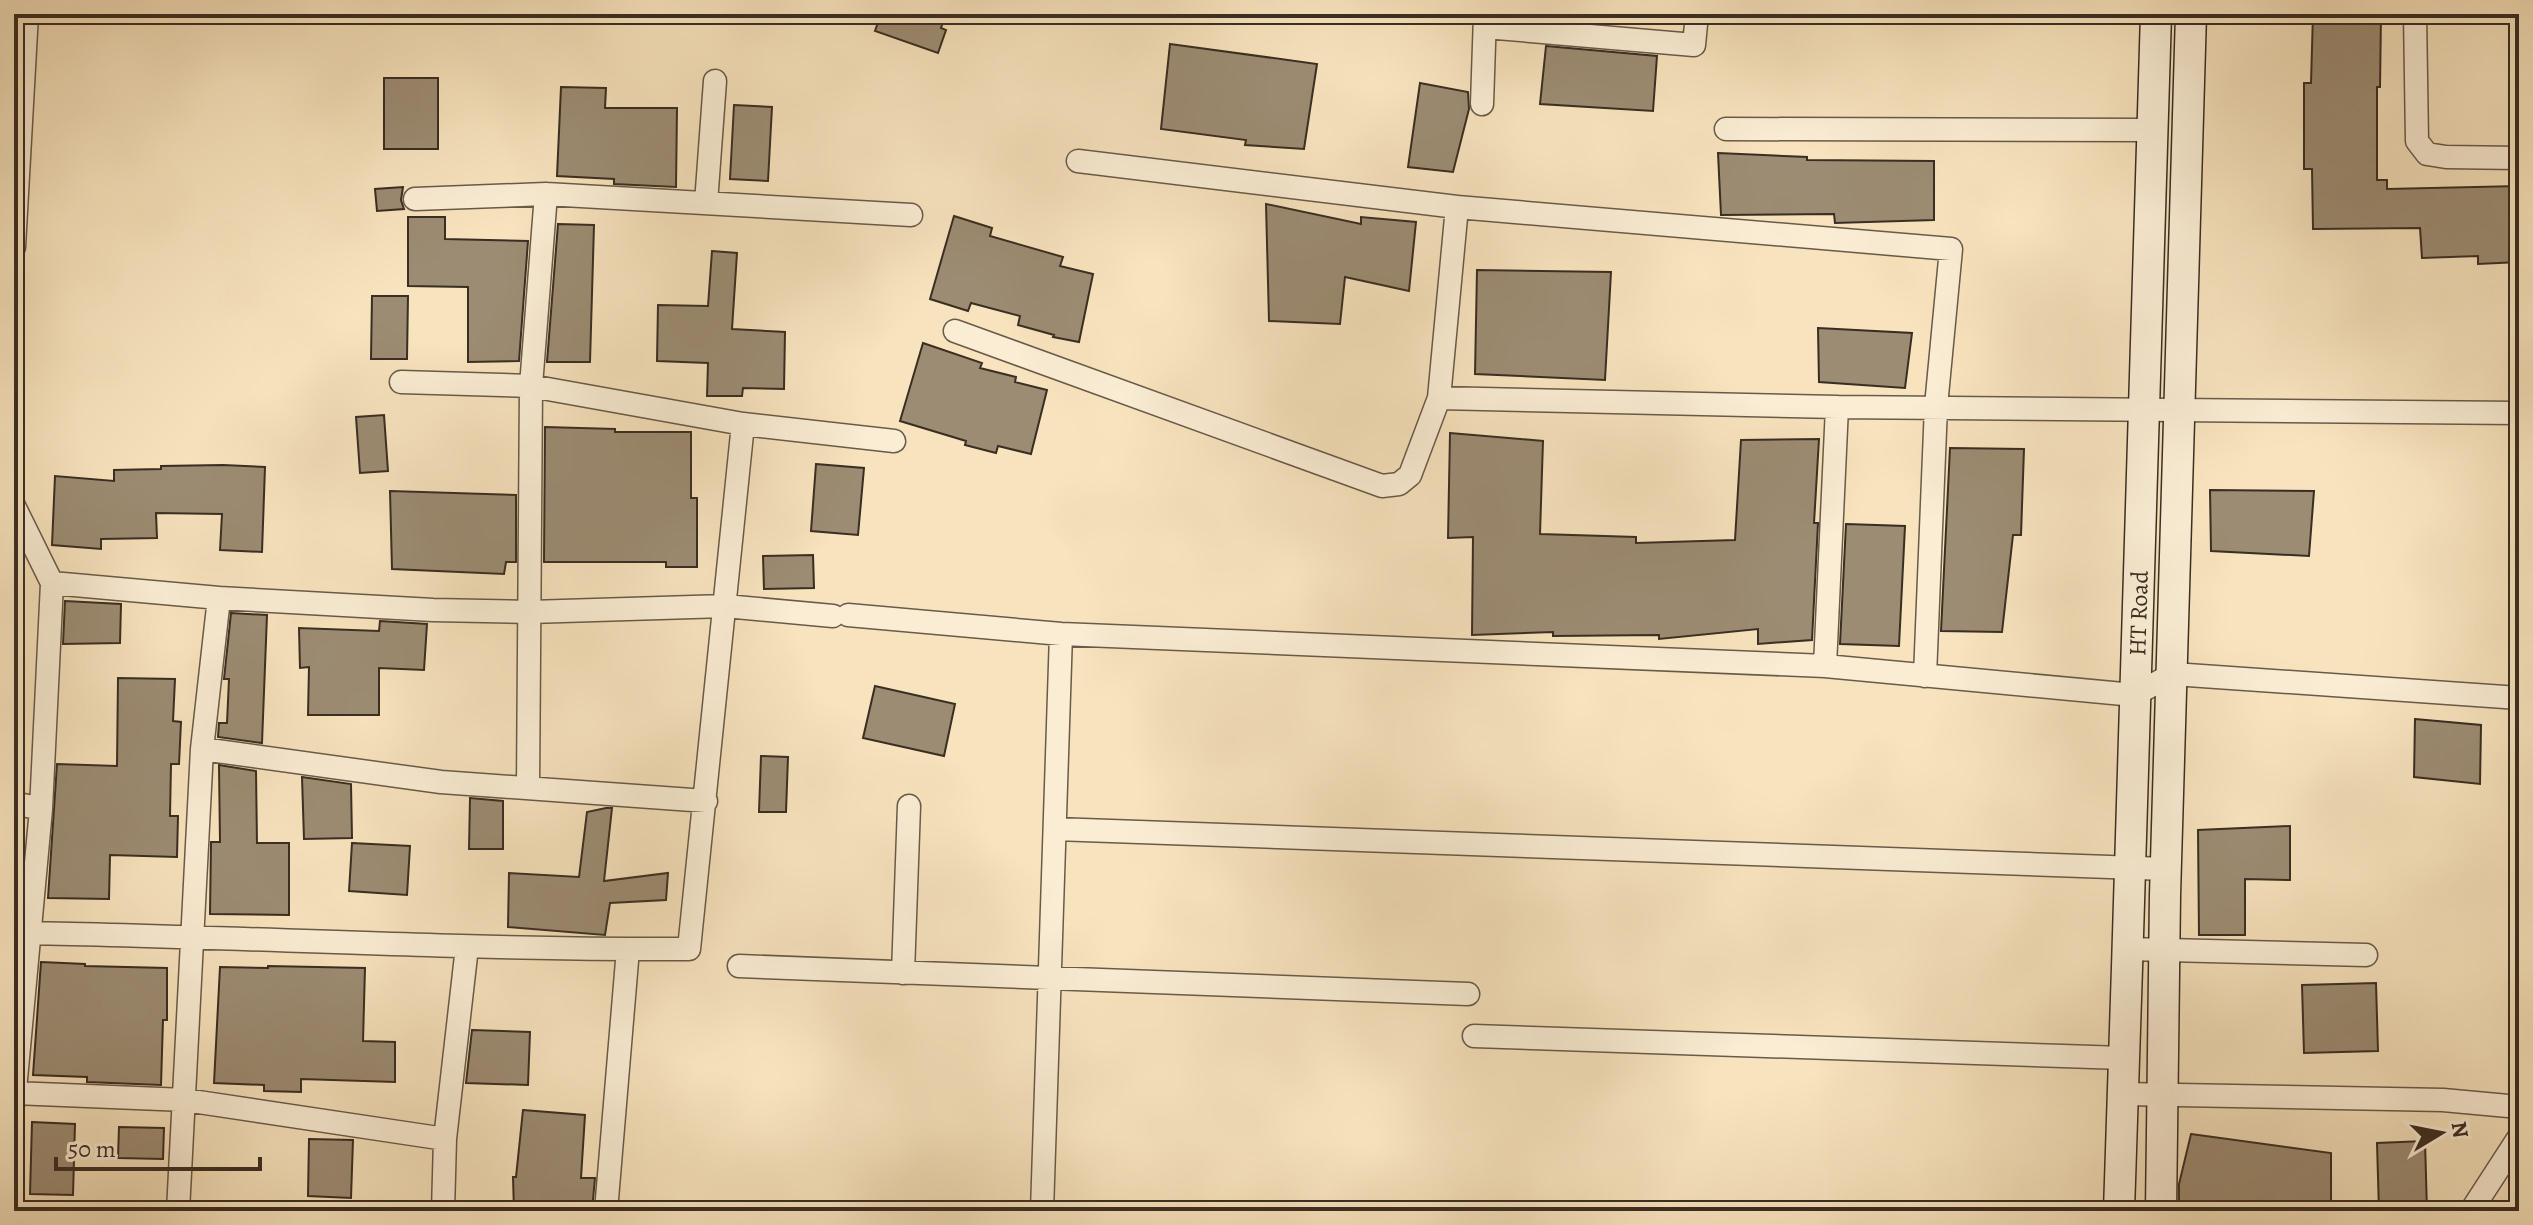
<svg xmlns="http://www.w3.org/2000/svg" width="2533" height="1225" font-family="Alegreya,serif">
	<rect width="100%" height="100%" fill="#f7e3bd"/>
	<filter id="stains"><feTurbulence type="fractalNoise" baseFrequency=".0025" numOctaves="4"/><feColorMatrix values="0 0 0 0 .2 0 0 0 0 .09 0 0 0 0 .02 0 0 0 .5 -.17"/></filter>
	<radialGradient id="worn" r=".72"><stop offset=".6" stop-color="#630" stop-opacity="0"/><stop offset="1" stop-color="#630" stop-opacity=".3"/></radialGradient>
	<!-- building -->
	<path fill="#9c8c73" stroke="#3a2d22" stroke-width="2" d="M 881,14 L 946,14 L 941,28 L 946,30 L 938,53 L 875,31 Z
		M 2313,14 L 2381,14 L 2380,87 L 2377,87 L 2377,180 L 2387,180 L 2387,189 L 2519,186 L 2519,262 L 2478,264 L 2478,256 L 2422,258 L 2420,228 L 2313,229 L 2312,169 L 2304,169 L 2304,83 L 2311,83 Z
		M 1170,44 L 1317,64 L 1304,149 L 1245,145 L 1246,140 L 1161,129 Z
		M 1546,46 L 1657,56 L 1653,111 L 1540,104 Z
		M 384,78 L 438,78 L 438,149 L 384,149 Z
		M 1420,83 L 1468,92 L 1469,109 L 1453,172 L 1408,167 Z
		M 561,87 L 606,88 L 605,108 L 677,108 L 676,187 L 614,184 L 614,179 L 557,176 Z
		M 734,105 L 772,107 L 768,181 L 730,179 Z
		M 1718,153 L 1807,157 L 1807,160 L 1934,161 L 1934,220 L 1835,223 L 1834,214 L 1721,215 Z
		M 403,187 L 401,200 L 404,209 L 377,211 L 375,189 Z
		M 1266,204 L 1361,224 L 1361,217 L 1416,222 L 1409,291 L 1345,277 L 1340,324 L 1269,321 Z
		M 954,216 L 992,228 L 990,236 L 1063,257 L 1060,266 L 1093,274 L 1079,342 L 1053,337 L 1054,335 L 1018,325 L 1020,316 L 971,303 L 968,311 L 930,299 Z
		M 408,217 L 445,217 L 445,239 L 528,241 L 519,361 L 468,362 L 468,287 L 408,286 Z
		M 558,224 L 594,225 L 590,362 L 547,362 Z
		M 712,251 L 737,253 L 732,329 L 785,332 L 784,389 L 743,388 L 742,396 L 707,396 L 708,363 L 657,361 L 658,305 L 708,306 Z
		M 1477,270 L 1611,272 L 1605,380 L 1475,374 Z
		M 372,296 L 408,296 L 407,359 L 371,359 Z
		M 1818,328 L 1912,333 L 1905,388 L 1819,382 Z
		M 923,343 L 982,363 L 980,368 L 1016,377 L 1015,382 L 1047,390 L 1031,454 L 998,446 L 996,453 L 965,445 L 966,441 L 900,421 Z
		M 384,415 L 388,471 L 360,473 L 356,417 Z
		M 545,427 L 615,429 L 615,432 L 691,432 L 691,498 L 697,498 L 697,567 L 666,567 L 666,562 L 544,562 Z
		M 1450,433 L 1543,441 L 1540,534 L 1636,537 L 1636,543 L 1735,540 L 1741,440 L 1819,439 L 1814,523 L 1818,523 L 1812,640 L 1758,644 L 1758,629 L 1659,639 L 1659,635 L 1553,636 L 1553,632 L 1472,635 L 1473,537 L 1448,538 Z
		M 1950,448 L 2024,449 L 2021,535 L 2013,535 L 2002,632 L 1941,631 Z
		M 816,464 L 864,468 L 858,535 L 811,531 Z
		M 223,465 L 265,467 L 262,552 L 220,550 L 222,514 L 156,513 L 157,538 L 101,539 L 101,549 L 52,545 L 55,476 L 114,481 L 114,470 L 161,469 L 161,466 Z
		M 2210,490 L 2314,491 L 2309,556 L 2211,551 Z
		M 390,491 L 516,495 L 516,562 L 506,562 L 504,574 L 392,569 Z
		M 1846,524 L 1905,526 L 1899,646 L 1840,644 Z
		M 813,555 L 814,588 L 764,589 L 763,556 Z
		M 65,601 L 121,604 L 120,643 L 63,644 Z
		M 231,613 L 267,615 L 262,743 L 218,737 L 219,723 L 227,723 L 229,679 L 224,679 Z
		M 380,621 L 427,624 L 424,670 L 379,668 L 379,715 L 308,715 L 309,667 L 300,668 L 299,628 L 379,631 Z
		M 118,678 L 175,679 L 173,721 L 181,722 L 179,764 L 171,764 L 170,816 L 178,816 L 177,857 L 110,855 L 109,899 L 48,898 L 57,764 L 117,766 Z
		M 875,686 L 955,704 L 944,756 L 863,738 Z
		M 2415,719 L 2481,725 L 2480,784 L 2414,777 Z
		M 761,756 L 788,757 L 786,812 L 759,812 Z
		M 219,765 L 256,771 L 257,843 L 289,843 L 289,915 L 210,914 L 211,842 L 220,842 Z
		M 302,777 L 351,784 L 352,838 L 304,839 Z
		M 470,798 L 503,801 L 503,849 L 469,849 Z
		M 606,808 L 612,808 L 604,881 L 668,873 L 666,900 L 610,903 L 605,935 L 508,927 L 509,873 L 579,877 L 587,812 Z
		M 2290,826 L 2290,880 L 2245,879 L 2245,935 L 2199,935 L 2198,830 Z
		M 352,843 L 410,846 L 407,895 L 349,891 Z
		M 41,962 L 85,964 L 85,966 L 167,968 L 167,1020 L 163,1020 L 161,1085 L 87,1082 L 87,1077 L 33,1075 Z
		M 268,966 L 365,968 L 363,1041 L 395,1042 L 395,1082 L 301,1079 L 301,1092 L 264,1091 L 264,1085 L 214,1083 L 220,967 L 268,968 Z
		M 2376,983 L 2378,1051 L 2304,1053 L 2302,985 Z
		M 472,1030 L 530,1032 L 528,1085 L 466,1083 Z
		M 523,1110 L 585,1115 L 581,1178 L 595,1178 L 592,1211 L 514,1211 L 513,1177 L 516,1177 Z
		M 32,1122 L 75,1124 L 73,1195 L 30,1194 Z
		M 119,1127 L 164,1128 L 163,1159 L 118,1158 Z
		M 2191,1134 L 2331,1153 L 2331,1211 L 2179,1211 L 2179,1184 Z
		M 309,1139 L 353,1140 L 351,1198 L 308,1196 Z
		M 2425,1141 L 2427,1211 L 2379,1211 L 2377,1143 Z"/>
	<g fill="none" stroke-linecap="round" stroke-linejoin="round">
		<!-- street casing -->
		<g stroke="#695a49" stroke-width="25">
			<path id="street" d="M 2415,14 L 2417,141 L 2427,154 L 2446,157 L 2519,158
				M 1485,27 L 1694,45 L 1697,14
				M 1482,104 L 1485,15
				M 1726,129 L 2153,130
				M 415,199 L 546,194 L 911,215
				M 706,203 L 715,81
				M 1457,207 L 1951,249 L 1936,406 L 1925,676
				M 14,247 L 27,14
				M 955,331 L 1382,486 L 1399,484 L 1410,475 L 1439,398 L 1457,207 L 1078,161
				M 1439,398 L 1837,407 L 2519,413
				M 743,424 L 894,441
				M 14,506 L 52,583 L 41,809 L 14,1101
				M 52,583 L 219,598 L 433,610 L 530,612 L 725,606 L 833,616
				M 848,615 L 1061,634 L 1825,666 L 2134,695 L 2173,674 L 2519,698
				M 1825,666 L 1837,407
				M 202,749 L 441,782 L 706,801
				M 528,788 L 531,386 L 546,194
				M 14,803 L 41,809
				M 1055,829 L 2166,869
				M 28,933 C 249,937 469,950 689,949 L 743,424 L 531,386 L 401,382
				M 2127,949 L 2366,955
				M 739,966 L 1468,994
				M 903,973 L 909,806
				M 1474,1036 L 2123,1058
				M 14,1093 L 185,1100 L 445,1139
				M 2123,1094 L 2443,1100 L 2519,1107
				M 178,1211 L 202,749 L 219,598
				M 443,1211 L 445,1139 L 467,947
				M 606,1211 L 628,949
				M 1042,1211 L 1061,634
				M 2471,1211 L 2519,1137"/>
		</g>
		<!-- secondary casing -->
		<g stroke="#3a2d22" stroke-width="33">
			<g id="secondary">
				<path id="s1" d="M 2119,1211 C 2132,812 2146,413 2156,14"/>
				<path d="M 2161,1211 L 2165,895 L 2191,14"/>
			</g>
		</g>
		<!-- street -->
		<use href="#street" stroke="#faedd4" stroke-width="22"/>
		<!-- secondary -->
		<use href="#secondary" stroke="#faedd4" stroke-width="30"/>
	</g>
	<g text-anchor="middle" dominant-baseline="central" stroke-width="6" stroke-linejoin="round" paint-order="stroke">
		<!-- street labels -->
		<g font-size="24" fill="#3a2d22" stroke="#faedd4">
			<text stroke="none"><textPath href="#s1" startOffset="598">HT Road</textPath></text>
		</g>
	</g>
	<!-- margin -->
	<rect width="2533" height="1225" fill="none" stroke="#f7e3bd" stroke-width="48"/>
	<rect x="16" y="16" width="2501" height="1193" fill="none" stroke="#3a2d22" stroke-width="4"/>
	<rect x="24" y="24" width="2485" height="1177" fill="none" stroke="#3a2d22" stroke-width="2"/>
	<!-- north arrow -->
	<g transform="translate(2441 1133) rotate(80)" stroke="#faedd4" stroke-width="6" paint-order="stroke">
	<path d="M0-6L14 30L0 20L-14 30Z" fill="#3a2d22"/>
	<text y="-12" font-size="22" font-weight="bold" text-anchor="middle" fill="#3a2d22">N</text>
	</g>
	<!-- scale -->
	<path d="M56 1157v12h204v-12" fill="none" stroke="#3a2d22" stroke-width="4"/>
	<text x="68" y="1157" font-size="24" fill="#3a2d22" stroke="#faedd4" stroke-width="6" paint-order="stroke">50 m</text>
	<rect width="100%" height="100%" filter="url(#stains)"/>
	<rect width="100%" height="100%" fill="url(#worn)"/>
</svg>
